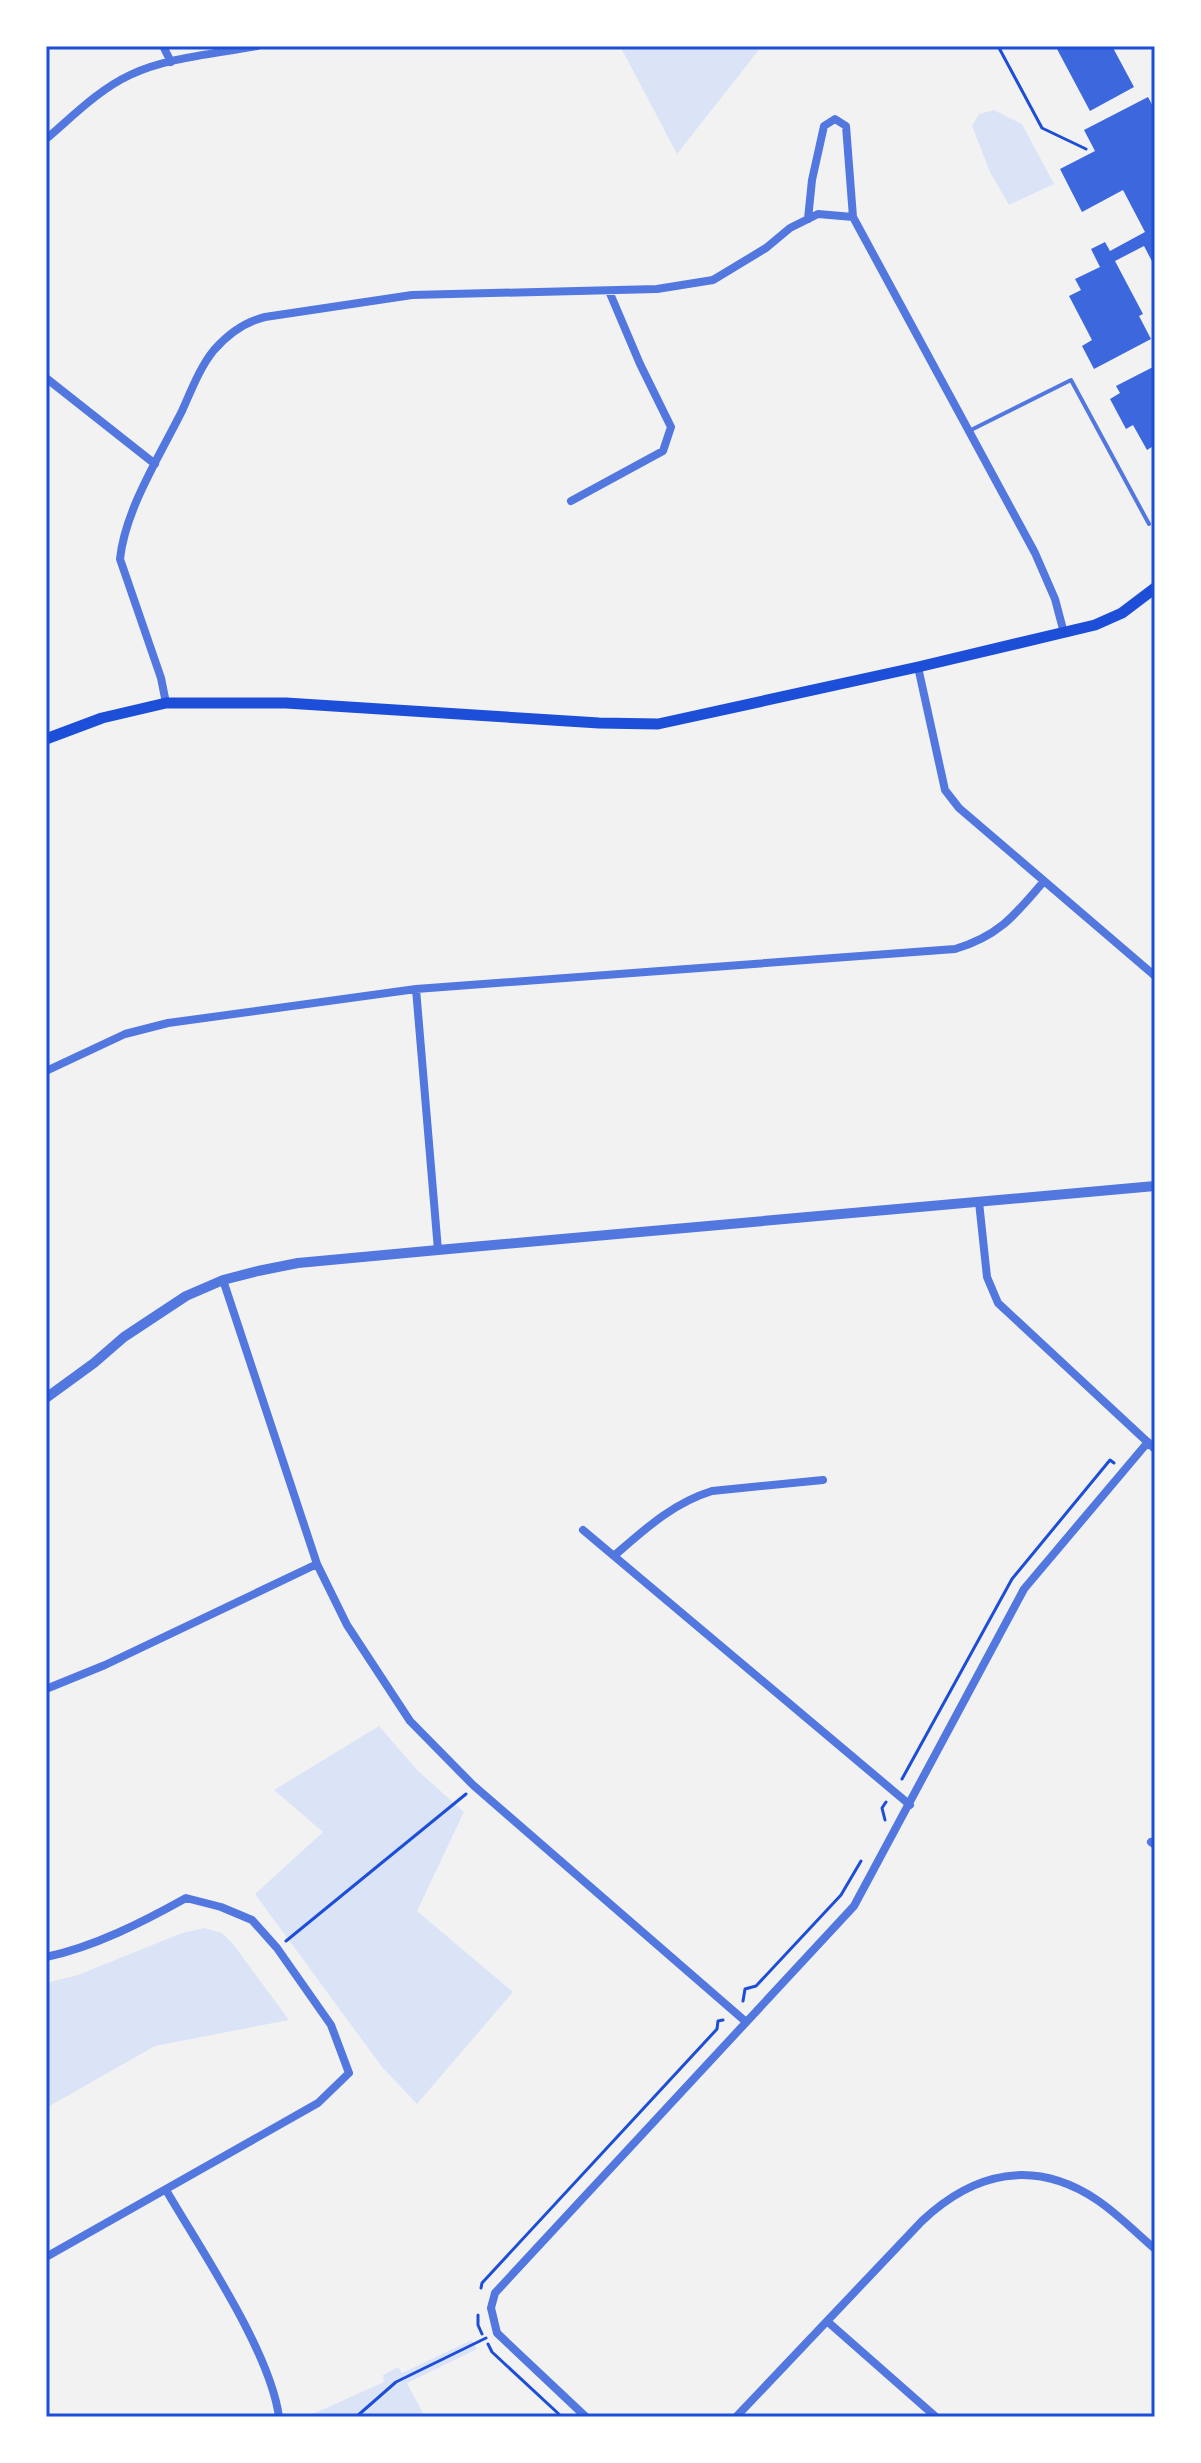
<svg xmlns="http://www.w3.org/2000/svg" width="1201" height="2463" font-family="'Work Sans',sans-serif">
	<rect width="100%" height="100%" fill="#f2f2f2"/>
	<!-- green -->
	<path fill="#dbe4f7" d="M 620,46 L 762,46 L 677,154 Z
		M 994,110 L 1022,124 L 1054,184 L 1009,205 L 990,172 L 972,126 L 979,114 Z
		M 379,1726 L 417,1770 L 464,1812 L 417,1911 L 513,1992 L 417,2104 L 382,2067 L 255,1894 L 323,1832 L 274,1790 Z
		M 204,1928 L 222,1933 L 233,1944 L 289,2020 L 155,2046 L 46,2108 L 46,1983 L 78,1975 L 182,1933 Z
		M 472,2340 L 477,2349 L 407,2383 L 425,2417 L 306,2417 L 384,2382 L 383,2375 L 398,2367 L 402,2373 Z"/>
	<!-- building -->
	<path fill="#3d67dc" d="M 1063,46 L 1112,46 L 1134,87 L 1090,111 L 1057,49 Z
		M 1148,97 L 1155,110 L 1155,267 L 1144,246 L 1115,261 L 1143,314 L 1139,316 L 1151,339 L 1094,369 L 1082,346 L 1092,340 L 1069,296 L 1081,290 L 1075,279 L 1100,267 L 1091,249 L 1105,242 L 1110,251 L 1145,232 L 1123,190 L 1082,212 L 1060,169 L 1095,151 L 1084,130 Z
		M 1155,366 L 1155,445 L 1147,450 L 1133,425 L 1126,429 L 1110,399 L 1120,393 L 1116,386 Z"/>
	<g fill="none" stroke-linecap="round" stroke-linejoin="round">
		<!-- path -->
		<path stroke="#1d4ed8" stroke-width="3" d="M 998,46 L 1042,128 L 1086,149
			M 902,1779 L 1012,1579 L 1110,1460 L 1114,1463
			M 885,1820 L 882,1808 L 886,1802
			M 286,1941 L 466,1794
			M 743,2001 L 745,1989 L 756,1986 L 841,1895 L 861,1861
			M 481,2288 L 482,2283 L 717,2029 L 718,2021 L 723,2020
			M 478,2315 L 478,2325 L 482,2334
			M 488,2344 L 492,2352 L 562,2417
			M 356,2417 L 396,2382 L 486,2338"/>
		<!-- service -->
		<path stroke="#5277de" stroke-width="4" d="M 969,431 L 1071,380 L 1149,524"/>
		<!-- minor -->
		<path stroke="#5277de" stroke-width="8" d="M 163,46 L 171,62
			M 46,139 C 72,117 98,90 130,75 C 168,57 215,54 257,46
			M 808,219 L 812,180 L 824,126 L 835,119 L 846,126 L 853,217
			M 46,378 L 155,464
			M 571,501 L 663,451 L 671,427 L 640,364 L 609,291
			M 918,667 L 945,790 L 959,808 L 1155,976
			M 166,703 L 161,678 L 120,559 C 125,510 160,455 182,411 C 191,391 200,367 214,350 C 228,334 244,322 265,317 L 412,295 L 657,289 L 713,280 L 766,248 L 790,228 L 818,214 L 853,217 L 1035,553 L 1055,599 L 1064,633
			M 416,989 L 438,1250
			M 46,1071 L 125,1034 L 168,1023 L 416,989 L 955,949 C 999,936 1015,915 1044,881
			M 979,1202 L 987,1277 L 998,1303 L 1155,1449
			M 223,1280 L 317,1564 L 347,1625 L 410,1721 L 473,1785 L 745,2021
			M 583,1530 L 910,1805
			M 615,1555 C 645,1529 673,1503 712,1491 L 823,1480
			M 46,1689 L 105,1665 L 317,1564
			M 1151,1842 L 1155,1845
			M 46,1957 C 94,1947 143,1922 186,1898 L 221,1907 L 252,1920 L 277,1948 L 331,2025 L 349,2073 L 318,2103 L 46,2257
			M 166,2190 C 201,2250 270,2351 279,2417
			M 828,2322 L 936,2417
			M 586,2417 L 497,2333 L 491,2308 L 495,2293 L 854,1906 L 1024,1589 L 1148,1442
			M 736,2417 L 922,2221 C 974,2172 1034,2158 1097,2200 C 1118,2214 1136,2233 1155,2249"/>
		<!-- tertiary -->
		<path stroke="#5277de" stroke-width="10" d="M 46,1398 L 94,1363 L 124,1337 L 186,1296 L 223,1280 L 258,1271 L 298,1263 L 438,1250 L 1155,1186"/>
		<!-- secondary -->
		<path stroke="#1d4ed8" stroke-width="11" d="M 46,739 L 102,718 L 166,703 L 286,703 L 599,723 L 658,724 L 918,667 L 1095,625 L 1122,613 L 1155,588"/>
	</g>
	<!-- border -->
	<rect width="1201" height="2463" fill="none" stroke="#ffffff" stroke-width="96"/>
	<rect x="48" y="48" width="1105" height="2367" fill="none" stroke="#1d4ed8" stroke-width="3"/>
</svg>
